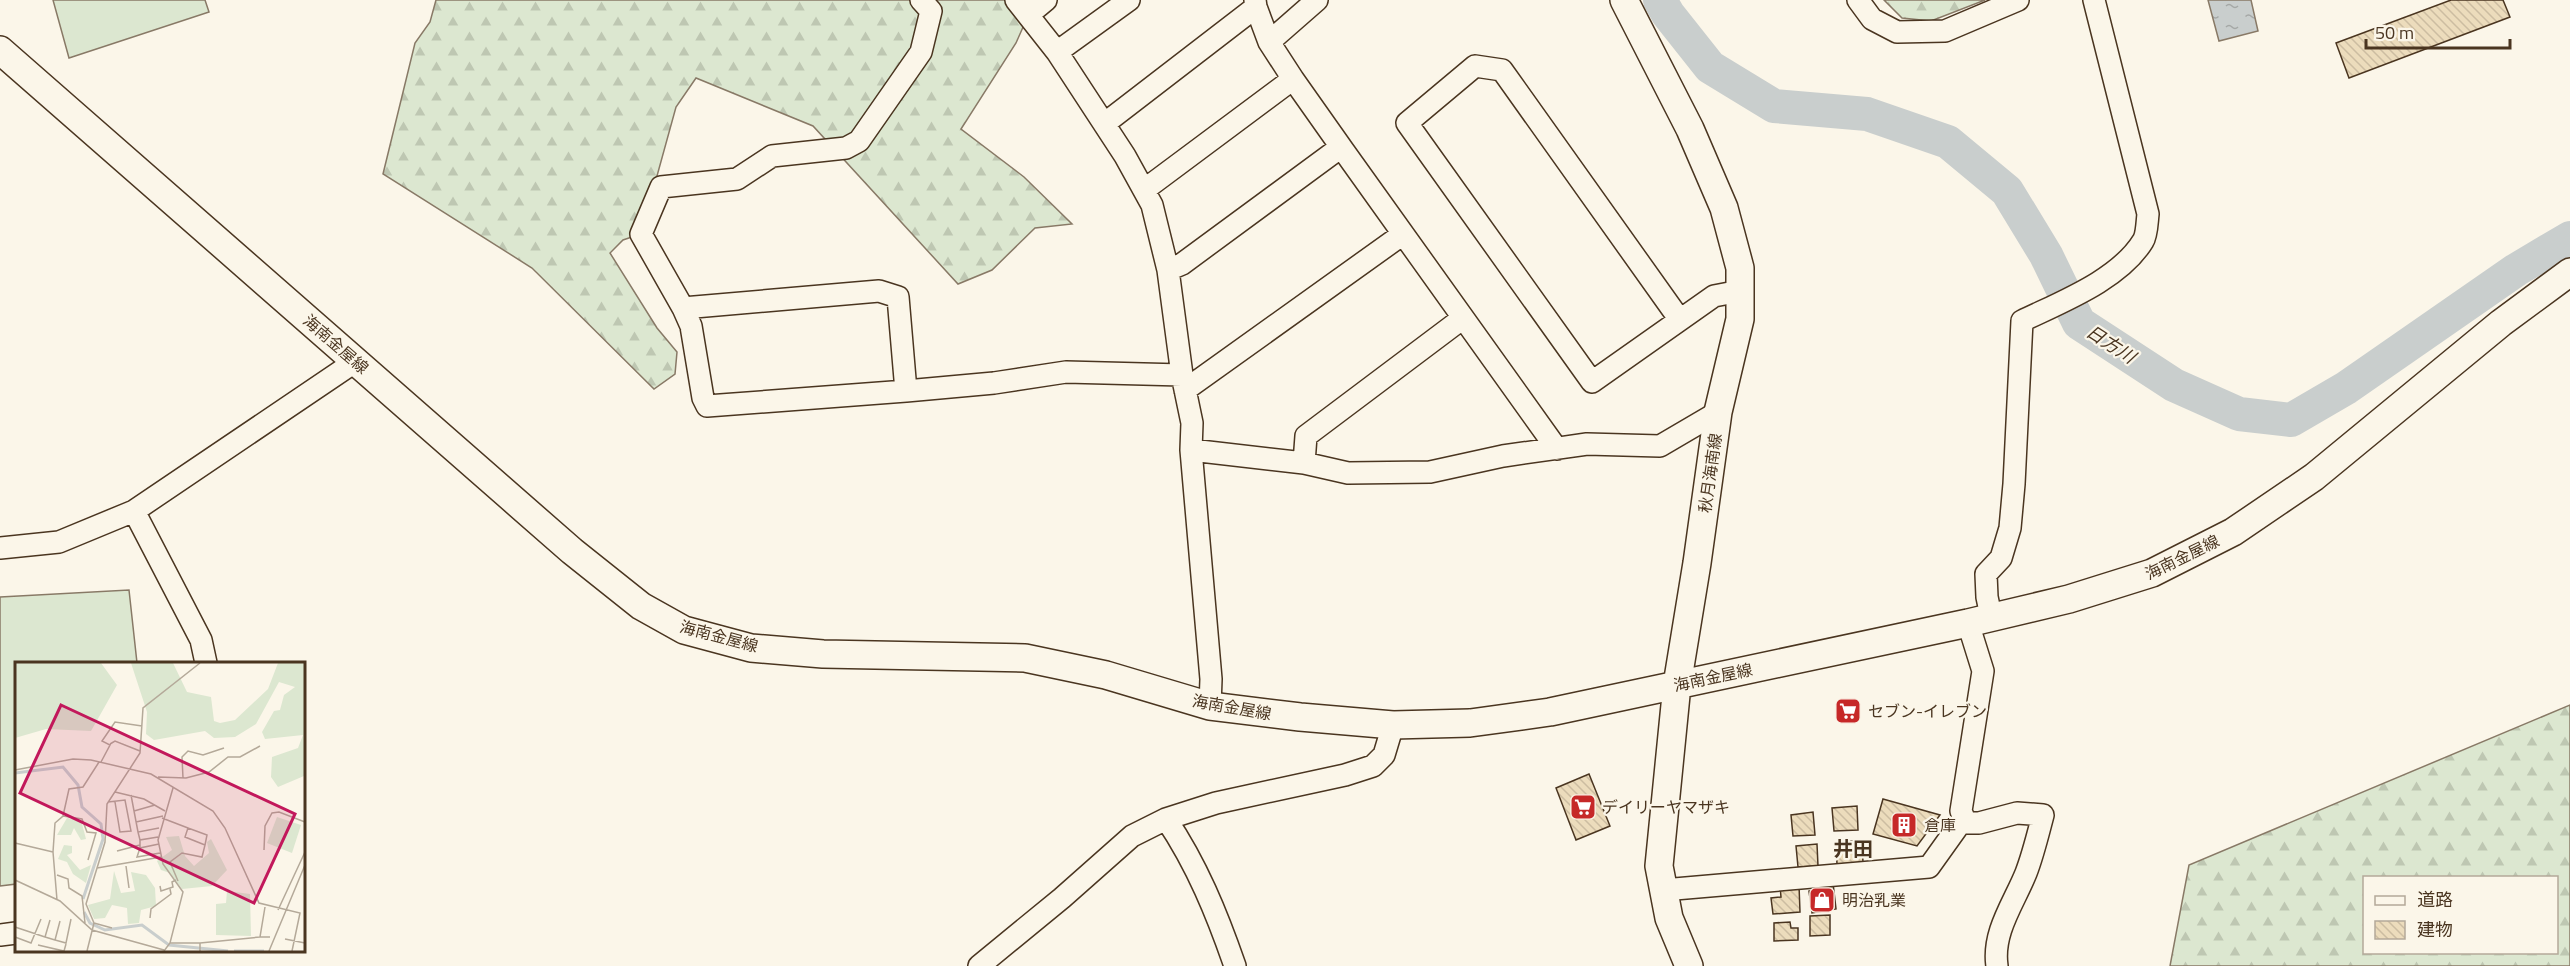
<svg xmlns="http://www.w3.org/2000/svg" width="2570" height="966" font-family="'Titillium Web','Noto Sans JP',sans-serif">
	<defs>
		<pattern id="forest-firs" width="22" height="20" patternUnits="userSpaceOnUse" patternTransform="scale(1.5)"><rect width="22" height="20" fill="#dce7d0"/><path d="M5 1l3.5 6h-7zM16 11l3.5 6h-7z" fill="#bec7b2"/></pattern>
		<pattern id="water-ripples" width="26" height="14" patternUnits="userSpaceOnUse" patternTransform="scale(1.5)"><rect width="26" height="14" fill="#c9cecd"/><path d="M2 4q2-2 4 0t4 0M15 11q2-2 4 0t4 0" fill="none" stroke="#a5a8a6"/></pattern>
		<pattern id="building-back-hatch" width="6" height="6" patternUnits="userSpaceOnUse" patternTransform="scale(1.5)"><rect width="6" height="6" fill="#ecdcbc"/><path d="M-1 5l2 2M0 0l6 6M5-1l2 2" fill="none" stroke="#ccbda1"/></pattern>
	</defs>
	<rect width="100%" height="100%" fill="#fbf6e9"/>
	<!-- forest -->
	<path fill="url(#forest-firs)" stroke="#887966" stroke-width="1.5" fill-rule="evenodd" d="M 436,0 L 1035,0 L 1016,43 L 961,129 L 1024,177 L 1072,224 L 1035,228 L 992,270 L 958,284 L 813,126 L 696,78 L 676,107 L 641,234 L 623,240 L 610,253 L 657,328 L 677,352 L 675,374 L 654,389 L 532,268 L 383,174 L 415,43 L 430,22 Z
		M 1884,0 L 1985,0 L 1931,21 L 1902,18 Z
		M 2570,705 L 2570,966 L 2170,966 L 2189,865 ZM 2364,878 L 2556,878 L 2556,952 L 2364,952 Z"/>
	<!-- pitch -->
	<path fill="#dce7d0" stroke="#887966" stroke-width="1.5" d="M 53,0 L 205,0 L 209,12 L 69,58 Z
		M 129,590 L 137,663 L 16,663 L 16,884 L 0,886 L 0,597 Z"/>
	<!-- water -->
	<path fill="url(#water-ripples)" stroke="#887966" stroke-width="1.5" d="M 2208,0 L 2251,0 L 2258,31 L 2219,41 Z"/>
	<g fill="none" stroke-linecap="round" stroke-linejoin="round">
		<!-- river -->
		<path stroke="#c9cecd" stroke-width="34" d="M 1660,0 L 1668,14 L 1710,67 L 1774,106 L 1867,114 L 1948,142 L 2007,191 L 2046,255 L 2079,323 L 2174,385 L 2239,414 L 2291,420 L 2346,388 L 2516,270 L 2570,238"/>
	</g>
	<!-- building -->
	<path fill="url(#building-back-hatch)" stroke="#4a3520" stroke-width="1.5" d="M 2451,0 L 2503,0 L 2510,17 L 2349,78 L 2336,43 Z
		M 1589,774 L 1610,826 L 1576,840 L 1556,788 Z
		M 1883,799 L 1940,815 L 1917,846 L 1873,834 Z
		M 1857,806 L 1858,830 L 1834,831 L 1832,808 Z
		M 1813,812 L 1815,835 L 1793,836 L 1791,815 Z
		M 1862,840 L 1863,863 L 1837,864 L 1836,842 Z
		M 1817,844 L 1818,866 L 1798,867 L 1796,846 Z
		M 1833,883 L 1836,909 L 1812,913 L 1809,891 L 1814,890 L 1814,885 Z
		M 1799,885 L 1800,912 L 1773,914 L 1771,898 L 1781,897 L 1780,886 Z
		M 1830,915 L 1830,935 L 1810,936 L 1810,916 Z
		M 1790,922 L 1791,928 L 1798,928 L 1798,940 L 1774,941 L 1774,923 Z"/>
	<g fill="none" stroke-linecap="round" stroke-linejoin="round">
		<!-- minor casing -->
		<g stroke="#4a3520" stroke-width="24">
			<path id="minor" d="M 921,0 L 931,11 L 921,52 L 859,141 L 846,148 L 772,156 L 737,179 L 661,187 L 641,234 L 683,308 L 879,291 L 898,297 L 906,391 L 994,383 L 1066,372 L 1182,375
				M 1016,0 L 1057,52 L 1125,156 L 1152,205 L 1168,270 L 1182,375 L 1192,423 L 1191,450 L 1211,679 L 1210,706
				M 1858,0 L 1872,19 L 1897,32 L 1945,31 L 2018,0
				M 1028,15 L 1046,0
				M 1269,42 L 1317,0
				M 1057,52 L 1129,0
				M 1104,124 L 1256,7 L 1255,0
				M 1341,147 L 1557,449
				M 1144,190 L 1293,79 L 1269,42 L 1256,7
				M 1168,270 L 1182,264 L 1341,147 L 1293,79
				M 683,308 L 691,326 L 703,398 L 707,406 L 906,391
				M 1680,320 L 1502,70 L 1475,66 L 1407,123 L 1592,382 L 1714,296 L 1740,291
				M 1185,390 L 1403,234
				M 1191,450 L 1304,463 L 1348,473 L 1430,472 L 1503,456 L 1587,444 L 1660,446 L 1718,412
				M 1304,463 L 1306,436 L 1463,318
				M 134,511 L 201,640 L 206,663
				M 0,548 L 59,542 L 134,511 L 356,361
				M 1991,616 L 1987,597 L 1986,574 L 2001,558 L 2010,528 L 2014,484 L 2022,321 C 2061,302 2119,280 2143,241 C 2147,235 2147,222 2148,214 L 2094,0
				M 1968,623 L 1983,671 L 1961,811 L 1966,823 L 1979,823 L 2017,813 L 2043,815 C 2038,834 2033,855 2026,873 C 2014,903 1992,932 1997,966
				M 1166,819 C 1197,865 1217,914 1235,966
				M 1663,890 L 1929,867 L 1964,818
				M 0,935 L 16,933
				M 979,966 L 1062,898 L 1132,836 L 1166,819 L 1216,803 L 1345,775 L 1373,766 L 1384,755 L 1393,725"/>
		</g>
		<!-- major casing -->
		<g stroke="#4a3520" stroke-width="30">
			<path id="major" d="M 1624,0 L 1690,129 L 1724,208 L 1740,268 L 1740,319 L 1718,412 L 1697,563 L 1677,685 L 1659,866 L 1669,918 L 1689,966
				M 0,50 L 572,551 L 641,606 L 684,630 L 751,648 L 823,654 L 1025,658 L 1106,675 L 1210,706 L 1300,717 L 1393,725 L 1470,723 L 1550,712 L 1968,623 L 2069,599 L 2152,573 L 2233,532 L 2314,477 L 2501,323 L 2570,272"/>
		</g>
		<!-- minor -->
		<use href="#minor" stroke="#fbf6e9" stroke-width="21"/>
		<!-- major -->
		<use href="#major" stroke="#fbf6e9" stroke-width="27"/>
	</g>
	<!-- icons -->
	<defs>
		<g id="supermarket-square" transform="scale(1.35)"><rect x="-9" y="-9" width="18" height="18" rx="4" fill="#c62828" stroke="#fbf6e9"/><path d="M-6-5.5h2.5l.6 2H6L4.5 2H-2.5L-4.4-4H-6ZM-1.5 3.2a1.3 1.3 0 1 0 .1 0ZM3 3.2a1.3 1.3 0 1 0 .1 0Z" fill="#fff"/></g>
		<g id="building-square" transform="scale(1.35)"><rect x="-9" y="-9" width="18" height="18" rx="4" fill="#c62828" stroke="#fbf6e9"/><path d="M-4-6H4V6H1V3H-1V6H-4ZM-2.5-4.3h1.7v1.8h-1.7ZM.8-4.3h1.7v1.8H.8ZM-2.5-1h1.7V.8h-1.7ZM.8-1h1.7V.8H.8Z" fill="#fff"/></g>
		<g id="shop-square" transform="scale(1.35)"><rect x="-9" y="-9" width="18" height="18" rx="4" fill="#c62828" stroke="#fbf6e9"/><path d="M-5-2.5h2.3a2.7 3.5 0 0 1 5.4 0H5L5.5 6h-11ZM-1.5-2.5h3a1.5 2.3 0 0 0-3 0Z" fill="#fff"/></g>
	</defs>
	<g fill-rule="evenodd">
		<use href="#supermarket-square" x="1848" y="711"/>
		<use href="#supermarket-square" x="1583" y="807"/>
		<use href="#building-square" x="1904" y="825"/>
		<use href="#shop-square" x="1822" y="900"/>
	</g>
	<g text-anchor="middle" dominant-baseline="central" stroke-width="4.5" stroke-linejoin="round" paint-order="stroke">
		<!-- street labels -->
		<g font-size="16" fill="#4a3520" stroke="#fbf6e9">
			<text transform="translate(336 344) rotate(41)">海南金屋線</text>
			<text transform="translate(1710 473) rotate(-82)">秋月海南線</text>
			<text transform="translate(2182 557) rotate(-26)">海南金屋線</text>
			<text transform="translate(719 636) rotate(15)">海南金屋線</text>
			<text transform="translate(1713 677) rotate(-12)">海南金屋線</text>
			<text transform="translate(1232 707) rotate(10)">海南金屋線</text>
		</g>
		<!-- poi labels -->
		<g font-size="16" fill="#4a3520" stroke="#fbf6e9" text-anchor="start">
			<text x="1868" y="711">セブン-イレブン</text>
			<text x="1602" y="807">デイリーヤマザキ</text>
			<text x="1924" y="825">倉庫</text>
			<text x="1842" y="900">明治乳業</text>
		</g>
		<!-- water labels -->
		<g font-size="18" font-style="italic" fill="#4a3520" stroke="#fbf6e9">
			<text transform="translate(2111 344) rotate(33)">日方川</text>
		</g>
		<!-- quarter labels -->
		<g font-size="20" font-weight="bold" fill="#4a3520" stroke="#fbf6e9">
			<text x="1853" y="848">井田</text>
		</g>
	</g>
	<!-- overview -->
	<g transform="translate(15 662)">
		<rect width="290" height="290" fill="#fbf6e9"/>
		<path d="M 212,229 L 235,232 L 236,274 L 201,273 L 201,242 L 211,241 Z" fill="#dce7d0"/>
		<path d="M 0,1 L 86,1 L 102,23 L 76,69 L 31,67 L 0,76 ZM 116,1 L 158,1 L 172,30 L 196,35 L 199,59 L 205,61 L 220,58 L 253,27 L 263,1 L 289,1 L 289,114 L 263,125 L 256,115 L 257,95 L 283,86 L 288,73 L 250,77 L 247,70 L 259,49 L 265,48 L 269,33 L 280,25 L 264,20 L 241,62 L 220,75 L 199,76 L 190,69 L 139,78 L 131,72 L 132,50 ZM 52,156 L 66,158 L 71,177 L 66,178 L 59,166 L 56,173 L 42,173 ZM 164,174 L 170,194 L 179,204 L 194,191 L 192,180 L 196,177 L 212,208 L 197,224 L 167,227 L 155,211 L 146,208 L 142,199 L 157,188 L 151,175 ZM 49,183 L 57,184 L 57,191 L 52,193 L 65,208 L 76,203 L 71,221 L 58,212 L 52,200 L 43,197 ZM 99,209 L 106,231 L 120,229 L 116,210 L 131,213 L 140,226 L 141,244 L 126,248 L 124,261 L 113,262 L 112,246 L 97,243 L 90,256 L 79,257 L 73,243 L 95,237 Z" fill="#dce7d0"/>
		<path d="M 262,155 L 286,163 L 277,191 L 252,181 Z" fill="#dce7d0"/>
		<path fill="none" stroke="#c9cecd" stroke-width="3" d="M 0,111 L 48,105 L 63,123 L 67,145 L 86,162 L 88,177 L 68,237M 69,250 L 75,261 L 90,268 L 127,263 L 154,283 L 213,289M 219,289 L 249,289"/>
		<path fill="none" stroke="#b4a999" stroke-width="1.5" d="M 95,82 L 100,79 L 125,89M 86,100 L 95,83 L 87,79 L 100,60 L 127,64M 0,108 L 58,97 L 76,98 L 136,112 L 198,149 L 210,166 L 244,241 L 285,251 L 277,289M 143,115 L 171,116 L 194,110 L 213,95 L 225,95 L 245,84M 168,116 L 167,95 L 173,89 L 188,93 L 209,86M 100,130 L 129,137 L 150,149M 116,133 L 123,170M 93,140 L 110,138 L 116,169 L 105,170 L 100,140M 119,149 L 140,143M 48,154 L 67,157 L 72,170 L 81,171 L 73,198M 147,156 L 173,166 L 170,175 L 190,183 L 187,195 L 167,191 L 155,200 L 163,219M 121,160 L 148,154M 173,166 L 192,173 L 190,183M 125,178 L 123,170 L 144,166M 0,181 L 38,190M 144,182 L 125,186 L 122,195 L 145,191M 125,186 L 125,178 L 143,175M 249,188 L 250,164 L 257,151 L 264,150 L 290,160M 102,189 L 125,183M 111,204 L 114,226M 82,206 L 146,195M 42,213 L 53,217 L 54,226 L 67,234 L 70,261M 0,218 L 45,239 L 77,268 L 149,288M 145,224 L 146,229 L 158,225 L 157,220 L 161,218M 42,238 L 38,190 L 40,161 L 48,154 L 54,127 L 68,125 L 84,100M 250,245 L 245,275 L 255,275M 263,248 L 290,190M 135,256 L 136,247 L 156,232 L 155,227M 35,258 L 30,275 L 40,278M 45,259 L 40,278 L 51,281 L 56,257M 79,261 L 97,266M 0,265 L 30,275M 0,275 L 16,281 L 26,257M 270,277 L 290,281M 155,281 L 185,281 L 185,289M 185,281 L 245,275M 23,283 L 49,289 L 51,282M 72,289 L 79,261 L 71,242 L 90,180 L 92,142 L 125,91 L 128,46 L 185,1M 149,289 L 155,281 L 168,230 L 148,202 L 143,178 L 158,126M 254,289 L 290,203"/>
		<path fill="#c2185b" fill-opacity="0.15" stroke="#c2185b" stroke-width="3" d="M 46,43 L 280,152 L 239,241 L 5,131 Z"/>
		<rect width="290" height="290" fill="none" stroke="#4a3520" stroke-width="3"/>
	</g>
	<!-- legend -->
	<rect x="2363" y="876" width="195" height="78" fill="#fbf6e9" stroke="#b4a999" stroke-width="1.5"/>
	<rect x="2375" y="896" width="30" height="9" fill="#fbf6e9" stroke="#b4a999" stroke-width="1.5"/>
	<text x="2417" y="906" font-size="18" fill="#4a3520">道路</text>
	<rect x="2375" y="921" width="30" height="18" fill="url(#building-back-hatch)" stroke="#b4a999" stroke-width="1.5"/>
	<text x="2417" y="936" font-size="18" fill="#4a3520">建物</text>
	<!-- scale -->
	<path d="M2366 39v9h144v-9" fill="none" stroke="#4a3520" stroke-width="3"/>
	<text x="2375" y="39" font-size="18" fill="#4a3520" stroke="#fbf6e9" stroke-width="4.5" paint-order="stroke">50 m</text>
</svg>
